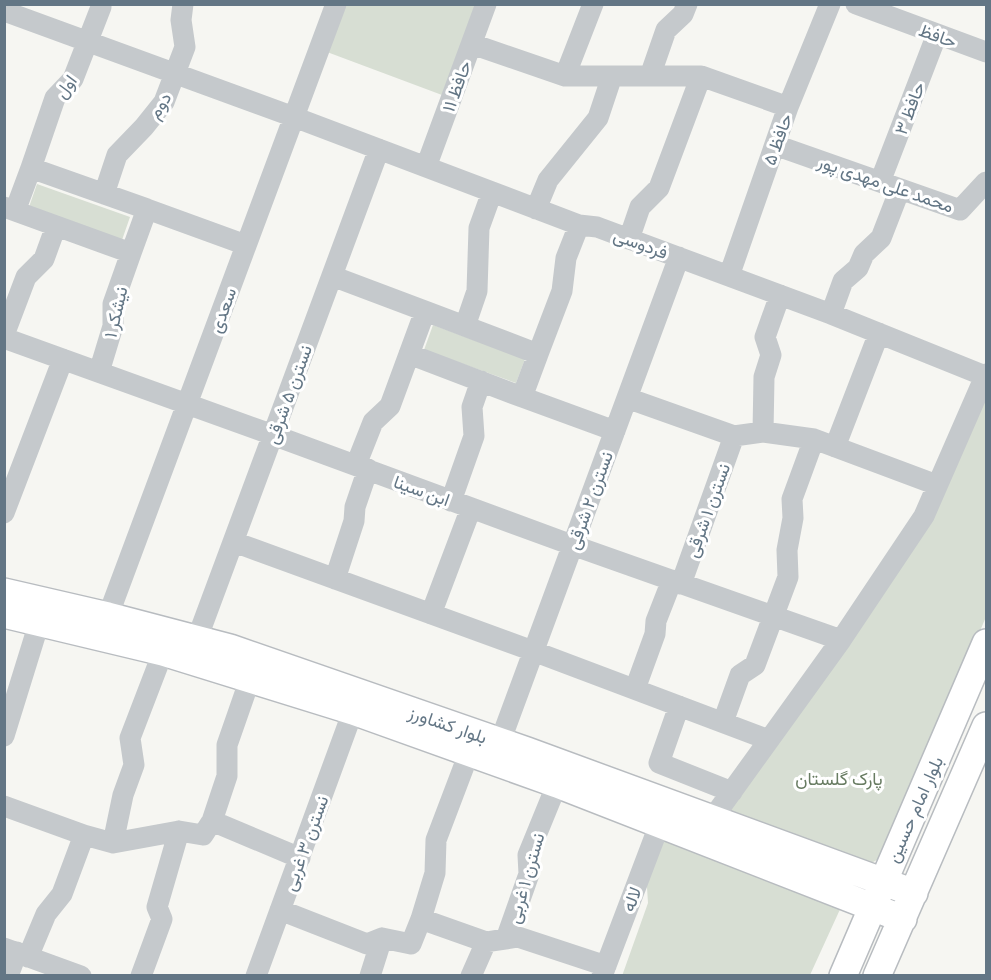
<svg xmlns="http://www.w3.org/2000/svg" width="991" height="980" font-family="'Exo 2',Vazirmatn,sans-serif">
	<rect width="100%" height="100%" fill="#f6f6f2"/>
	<!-- green -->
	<path fill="#d7ded3" d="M 345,5 L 476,5 L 442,95 L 327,52 Z
		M 37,184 L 130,217 L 122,240 L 29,207 Z
		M 433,325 L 525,359 L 516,383 L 424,350 Z
		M 986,386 L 986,617 L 882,857 L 868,865 L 727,814 L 927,527 Z
		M 660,839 L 842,905 L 810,975 L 622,976 L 648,903 L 646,872 Z"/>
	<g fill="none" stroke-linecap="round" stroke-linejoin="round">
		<!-- major casing -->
		<g stroke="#b8bcc0" stroke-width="30">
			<path id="major" d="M 4,592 L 108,616 L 230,648 L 527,751 L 914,893
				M 4,614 L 163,652 L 353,711 L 557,784 L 903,919
				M 843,976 L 986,643
				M 877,976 L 986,726"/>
		</g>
		<!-- minor -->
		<path stroke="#c5c9cc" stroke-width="21" d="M 856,4 L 986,52
			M 4,11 L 294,117 L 579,225 L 597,227 L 831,314 L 985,376
			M 472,44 L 565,76 L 701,76 L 788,107
			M 565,76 L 593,4
			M 650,76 L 666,30 L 683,14 L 687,4
			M 775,145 L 960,210 L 986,182
			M 426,167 L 486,4
			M 31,168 L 55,98 L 73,79 L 101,7 L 101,4
			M 880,182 L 937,34
			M 104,194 L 117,155 L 144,127 L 164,102 L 185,47 L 181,20 L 183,4
			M 4,207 C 47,223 89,238 131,253 L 147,209 L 31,168 L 15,211
			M 147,209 L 246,245
			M 536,209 L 548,180 L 598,118 L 612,76
			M 629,239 L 640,207 L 659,188 L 701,76
			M 332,276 L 425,311
			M 729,276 L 788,107 L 830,4
			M 831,314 L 843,281 L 858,268 L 864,254 L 881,238 L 900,189
			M 465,326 L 477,291 L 479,228 L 492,192
			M 4,335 L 26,277 L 44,259 L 56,226
			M 4,338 L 273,435 L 572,545 L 841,640
			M 538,354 L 562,291 L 566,258 L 579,225
			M 99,372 L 113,326 L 113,304 L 131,253
			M 522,397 L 615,431
			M 627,398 L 734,436 L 763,432 L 814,439 L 937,485
			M 763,432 L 764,377 L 771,355 L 765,337 L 780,295
			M 835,447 L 879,333
			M 356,465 L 373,422 L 390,406 L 425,311 L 538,354 L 522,397 L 409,354
			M 451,501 L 474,436 L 472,407 L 481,381
			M 4,513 L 63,359
			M 234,542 L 533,651 L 769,740
			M 335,579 L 354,521 L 355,507 L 368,469
			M 681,584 L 734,436
			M 431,614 L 471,508
			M 108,616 L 336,4
			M 197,639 L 379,149
			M 635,689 L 655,634 L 656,621 L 672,580
			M 679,706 L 659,763 L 732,792
			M 723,722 L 740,675 L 755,665 L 788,577 L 787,550 L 793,518 L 792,499 L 814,439
			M 4,736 L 39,623
			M 500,742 L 679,257
			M 4,806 L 84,835 L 113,843 L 179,831 L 203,835 L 212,821 L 300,858
			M 712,819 L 841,640 L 924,516 L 986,374
			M 212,821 L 227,776 L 227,745 L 250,679
			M 113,843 L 123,795 L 134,765 L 130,738 L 163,652
			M 280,910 L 367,944 L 382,938 L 411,944 L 421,919 L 435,873 L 436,840 L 469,753
			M 421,919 L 486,942 L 518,937 L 606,966
			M 506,939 L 529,874 L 528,855 L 557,784
			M 4,948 L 81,976
			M 28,957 L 46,914 L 62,894 L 84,835
			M 8,976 L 17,952
			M 141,976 L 162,919 L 157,907 L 179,831
			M 256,976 L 353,711
			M 370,976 L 382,938
			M 471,976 L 486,942
			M 602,976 L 660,823"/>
		<!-- major -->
		<use href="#major" stroke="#fff" stroke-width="27"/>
	</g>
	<g text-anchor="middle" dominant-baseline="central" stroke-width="6" stroke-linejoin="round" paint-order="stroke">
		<!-- street labels -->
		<g font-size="18" fill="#637685" stroke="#fff">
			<text transform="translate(938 35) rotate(20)">حافظ</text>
			<text transform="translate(65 86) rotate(-54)">اول</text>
			<text transform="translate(456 86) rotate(-70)">حافظ ۱۱</text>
			<text transform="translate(159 105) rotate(-57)">دوم</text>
			<text transform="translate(909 108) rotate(-69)">حافظ ۳</text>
			<text transform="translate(777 139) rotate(-70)">حافظ ۵</text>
			<text transform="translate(886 183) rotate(19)">محمد علی مهدی پور</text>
			<text transform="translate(641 243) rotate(20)">فردوسی</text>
			<text transform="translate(222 310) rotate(-70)">سعدی</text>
			<text transform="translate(115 312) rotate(-77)">نیشکر ۱</text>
			<text transform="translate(288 394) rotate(-70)">نسترن ۵ شرقی</text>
			<text transform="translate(422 490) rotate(20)">ابن سینا</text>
			<text transform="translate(589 500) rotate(-70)">نسترن ۲ شرقی</text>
			<text transform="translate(707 510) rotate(-70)">نسترن ۱ شرقی</text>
			<text transform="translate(448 724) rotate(19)">بلوار کشاورز</text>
			<text transform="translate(914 809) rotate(-66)">بلوار امام حسین</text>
			<text transform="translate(305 843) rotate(-70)">نسترن ۳ غربی</text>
			<text transform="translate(525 878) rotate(-74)">نسترن ۱ غربی</text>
			<text transform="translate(631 899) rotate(-69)">لاله</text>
		</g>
		<!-- park labels -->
		<g font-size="18" fill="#687c62" stroke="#fff">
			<text x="839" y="778">پارک گلستان</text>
		</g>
	</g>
	<!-- border -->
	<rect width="991" height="980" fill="none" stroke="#637685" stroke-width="12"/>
</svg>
